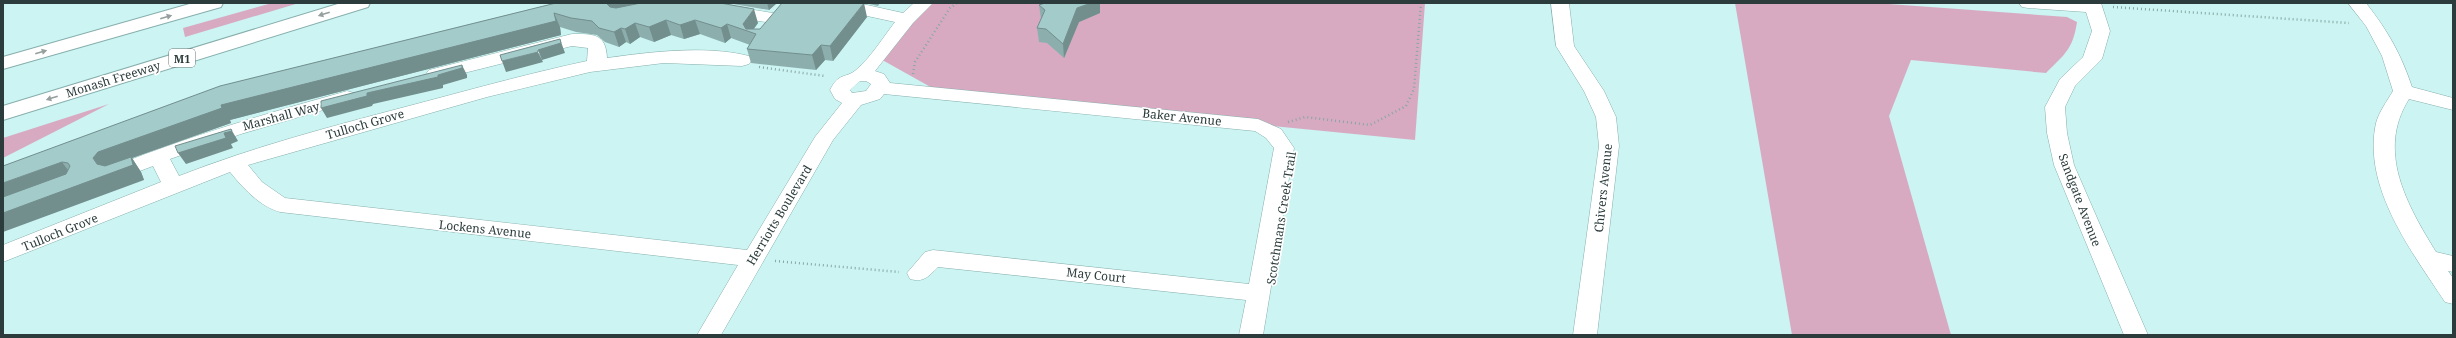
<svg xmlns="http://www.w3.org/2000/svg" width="2456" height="338" font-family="'Noto Serif',serif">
	<rect width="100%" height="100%" fill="#cbf4f2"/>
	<!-- green -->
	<path fill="#d8aac2" d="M 272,3 L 299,3 L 185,37 L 183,28 Z
		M 924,3 L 1425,3 L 1415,140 L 943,94 L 877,57 Z
		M 1735,3 L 1875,3 L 2067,17 L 2077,22 C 2073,49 2065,54 2046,73 L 1911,60 L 1889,116 L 1951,335 L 1792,335 Z
		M 109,104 L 3,158 L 3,138 Z"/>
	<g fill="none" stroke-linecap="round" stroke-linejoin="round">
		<!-- minor casing -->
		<g stroke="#87afad" stroke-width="1">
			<path id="minor" d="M 709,3 L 727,3 L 735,7 L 779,14 L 782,18 L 779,22 L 773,23 L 730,17 L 711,9 Z
				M 823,3 L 858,3 L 903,13 L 914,3 L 933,3 L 913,23 L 875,71 L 884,74 L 890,83 L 1258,119 L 1281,129 L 1294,148 L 1263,335 L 1239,335 L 1246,300 L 938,267 C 929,276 924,283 910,279 L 907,273 L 925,252 L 933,250 L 1249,284 L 1274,148 L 1266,138 L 1255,131 L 884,94 L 880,99 L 861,105 L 833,140 L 721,335 L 697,335 L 738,265 L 280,212 C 259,206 243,188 230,172 L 3,262 L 3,245 L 161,182 L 153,166 L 116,180 L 109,178 L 105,173 L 109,168 C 184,138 261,115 340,93 L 347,91 L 354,93 L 357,97 L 354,101 L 241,134 L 170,159 L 179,176 C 253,147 329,127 405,107 C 466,91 526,74 587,61 L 588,48 L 572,46 L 436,80 L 429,78 L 426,74 L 429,70 L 572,34 C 593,34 606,33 607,58 C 650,52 706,45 749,56 L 752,60 L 749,64 L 742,66 L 664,63 L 590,72 L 487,97 L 248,165 L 262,182 L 285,198 L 747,250 L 815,137 L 842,103 L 835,99 L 830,90 C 839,72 845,79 856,70 C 868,61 885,35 895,22 L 826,7 ZM 860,81 L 866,81 L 871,84 L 866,91 L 852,93 L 850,90 Z
				M 1551,3 L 1569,3 L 1574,46 L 1604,91 L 1616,117 L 1619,146 L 1597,335 L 1573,335 L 1599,146 L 1596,117 L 1584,91 L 1556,46 Z
				M 2019,3 L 2101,3 L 2110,31 L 2102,59 L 2075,86 L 2065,107 L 2067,133 L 2074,165 L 2148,335 L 2124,335 L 2054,165 L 2047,133 L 2045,107 L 2060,79 L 2083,57 L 2092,31 L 2086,12 L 2028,8 L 2022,7 Z
				M 2348,3 L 2366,3 C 2388,31 2401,54 2412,87 L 2453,98 L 2453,110 L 2409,99 C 2376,151 2407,205 2436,252 L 2453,256 L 2453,272 L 2448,271 L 2453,278 L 2453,304 L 2445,302 C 2412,252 2362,187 2376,123 C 2379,112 2387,101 2393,91 L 2382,56 L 2366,26 Z"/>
		</g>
		<!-- motorway casing -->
		<g stroke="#87afad" stroke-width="2">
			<path id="motorway" d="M 193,3 L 223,3 L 221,7 L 3,69 L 3,57 Z
				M 341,3 L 370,3 L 368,7 L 3,120 L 3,106 Z"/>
		</g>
		<!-- path -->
		<path stroke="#88a6a5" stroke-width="2.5" stroke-dasharray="1 3" stroke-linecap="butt" d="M 2113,7 L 2349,23
			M 759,67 L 825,76
			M 913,74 L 915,62 L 950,8 L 957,3
			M 1288,122 L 1305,117 L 1370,125 L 1406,106 L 1414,89 L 1421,3
			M 775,261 L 899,272"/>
		<!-- minor -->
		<use href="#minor" fill="#fff" fill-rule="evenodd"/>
		<!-- motorway -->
		<use href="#motorway" fill="#fff" fill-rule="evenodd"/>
	</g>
	<!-- wall -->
	<path fill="#8cafae" d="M 556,3 L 758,23 L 754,29 L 760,29 L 867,17 L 833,61 L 825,60 L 816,70 L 751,63 L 747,49 L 750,45 L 731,38 L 725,43 L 700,34 L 684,39 L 671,35 L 654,42 L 640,37 L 630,44 L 626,42 L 619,47 L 605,42 L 597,35 L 576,32 L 560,27 L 561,35 L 230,120 L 231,123 L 132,158 L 141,172 L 144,180 L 3,166 Z
		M 727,3 L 777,3 L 769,10 Z
		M 865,3 L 880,3 L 878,6 Z
		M 1045,3 L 1100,3 L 1100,13 L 1079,22 L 1064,58 L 1047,43 L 1039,42 L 1037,28 L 1041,19 L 1039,5 Z"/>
	<!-- shaded-wall -->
	<path fill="#728e8d" d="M 606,3 L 650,3 L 611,17 Z
		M 767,3 L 777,3 L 769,10 Z
		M 864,3 L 867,17 L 833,61 L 830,46 Z
		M 1091,3 L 1100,3 L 1100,13 L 1079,22 L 1064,58 L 1063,44 L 1077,8 Z
		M 754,9 L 758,23 L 751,32 L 744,30 L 743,24 Z
		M 554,13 L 560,27 L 561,35 L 230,120 L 231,123 L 132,158 L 141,172 L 144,180 L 3,232 L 3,213 L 104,173 L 93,158 L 98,152 L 221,105 Z
		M 666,20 L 671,35 L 654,42 L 649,27 Z
		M 695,20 L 700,34 L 684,39 L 680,25 Z
		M 635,23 L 640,37 L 630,44 L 625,29 Z
		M 727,24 L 731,38 L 725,43 L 721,28 Z
		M 621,28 L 626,42 L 619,47 L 614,32 Z
		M 560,39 L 565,53 L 542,60 L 538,50 Z
		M 821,45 L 825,60 L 816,70 L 812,55 Z
		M 538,52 L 543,62 L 506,72 L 502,61 Z
		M 462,65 L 467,75 L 467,78 L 443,85 L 443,88 L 373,104 L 372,106 L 327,118 L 321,108 L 367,93 L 438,75 Z
		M 231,129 L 238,141 L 231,144 L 233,148 L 186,164 L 178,153 L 224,133 Z
		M 62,162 L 73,177 L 3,203 L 3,183 Z"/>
	<!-- building -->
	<path fill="#a3cbca" stroke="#728e8d" d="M 556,3 L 606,3 L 610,7 L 616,8 L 641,3 L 720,3 L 754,9 L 743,24 L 746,29 L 760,29 L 782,3 L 864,3 L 830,46 L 821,45 L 812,55 L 747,49 L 756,34 L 727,24 L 721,28 L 695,20 L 680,25 L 666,20 L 649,27 L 635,23 L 625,29 L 621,28 L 614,32 L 599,28 L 592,21 L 571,18 L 554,13 L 556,21 L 221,105 L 222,108 L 98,152 L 93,158 L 97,164 L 105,166 L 131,157 L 133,165 L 3,213 L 3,197 L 66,174 L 70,166 L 68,163 L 62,162 L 3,183 L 3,166 L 220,86 Z
		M 1045,3 L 1091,3 L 1077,8 L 1063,44 L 1046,29 L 1037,28 L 1045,10 L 1039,5 Z
		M 560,39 L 561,43 L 538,50 L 538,52 L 502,61 L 500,55 Z
		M 462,65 L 462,68 L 438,75 L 438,77 L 367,93 L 367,96 L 321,108 L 321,101 Z
		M 231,129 L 232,131 L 224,133 L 226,138 L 178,153 L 175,146 Z"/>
	<!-- one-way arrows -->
	<defs><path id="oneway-solid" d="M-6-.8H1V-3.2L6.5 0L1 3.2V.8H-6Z"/></defs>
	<g fill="#969e9e">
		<use href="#oneway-solid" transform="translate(324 14) rotate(163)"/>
		<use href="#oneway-solid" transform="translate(166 17) rotate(-16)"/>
		<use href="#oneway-solid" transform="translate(41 52) rotate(-16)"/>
		<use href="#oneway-solid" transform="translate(52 98) rotate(163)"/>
	</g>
	<g text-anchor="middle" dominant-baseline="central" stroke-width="3.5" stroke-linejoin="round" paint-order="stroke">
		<!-- shield labels -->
		<rect fill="#fff" stroke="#6b7676" stroke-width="1" x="169" y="49" width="26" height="18" rx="3"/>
		<g font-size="11" font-weight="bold" fill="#2c3c3c">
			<text x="182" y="58">M1</text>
		</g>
		<!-- street labels -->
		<g font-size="12" fill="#2c3c3c" stroke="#fff">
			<text transform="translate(113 79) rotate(-17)">Monash Freeway</text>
			<text transform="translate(281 116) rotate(-15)">Marshall Way</text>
			<text transform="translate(1182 117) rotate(6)">Baker Avenue</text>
			<text transform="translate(365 124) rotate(-16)">Tulloch Grove</text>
			<text transform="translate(1603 188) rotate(-84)">Chivers Avenue</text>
			<text transform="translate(2080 200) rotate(69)">Sandgate Avenue</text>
			<text transform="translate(779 215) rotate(-59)">Herriotts Boulevard</text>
			<text transform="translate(1281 218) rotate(-81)">Scotchmans Creek Trail</text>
			<text transform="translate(485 229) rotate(6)">Lockens Avenue</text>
			<text transform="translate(60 232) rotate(-22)">Tulloch Grove</text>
			<text transform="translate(1096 275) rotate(6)">May Court</text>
		</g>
	</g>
	<!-- border -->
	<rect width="2456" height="338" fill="none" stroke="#2c3c3c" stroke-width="8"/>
</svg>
